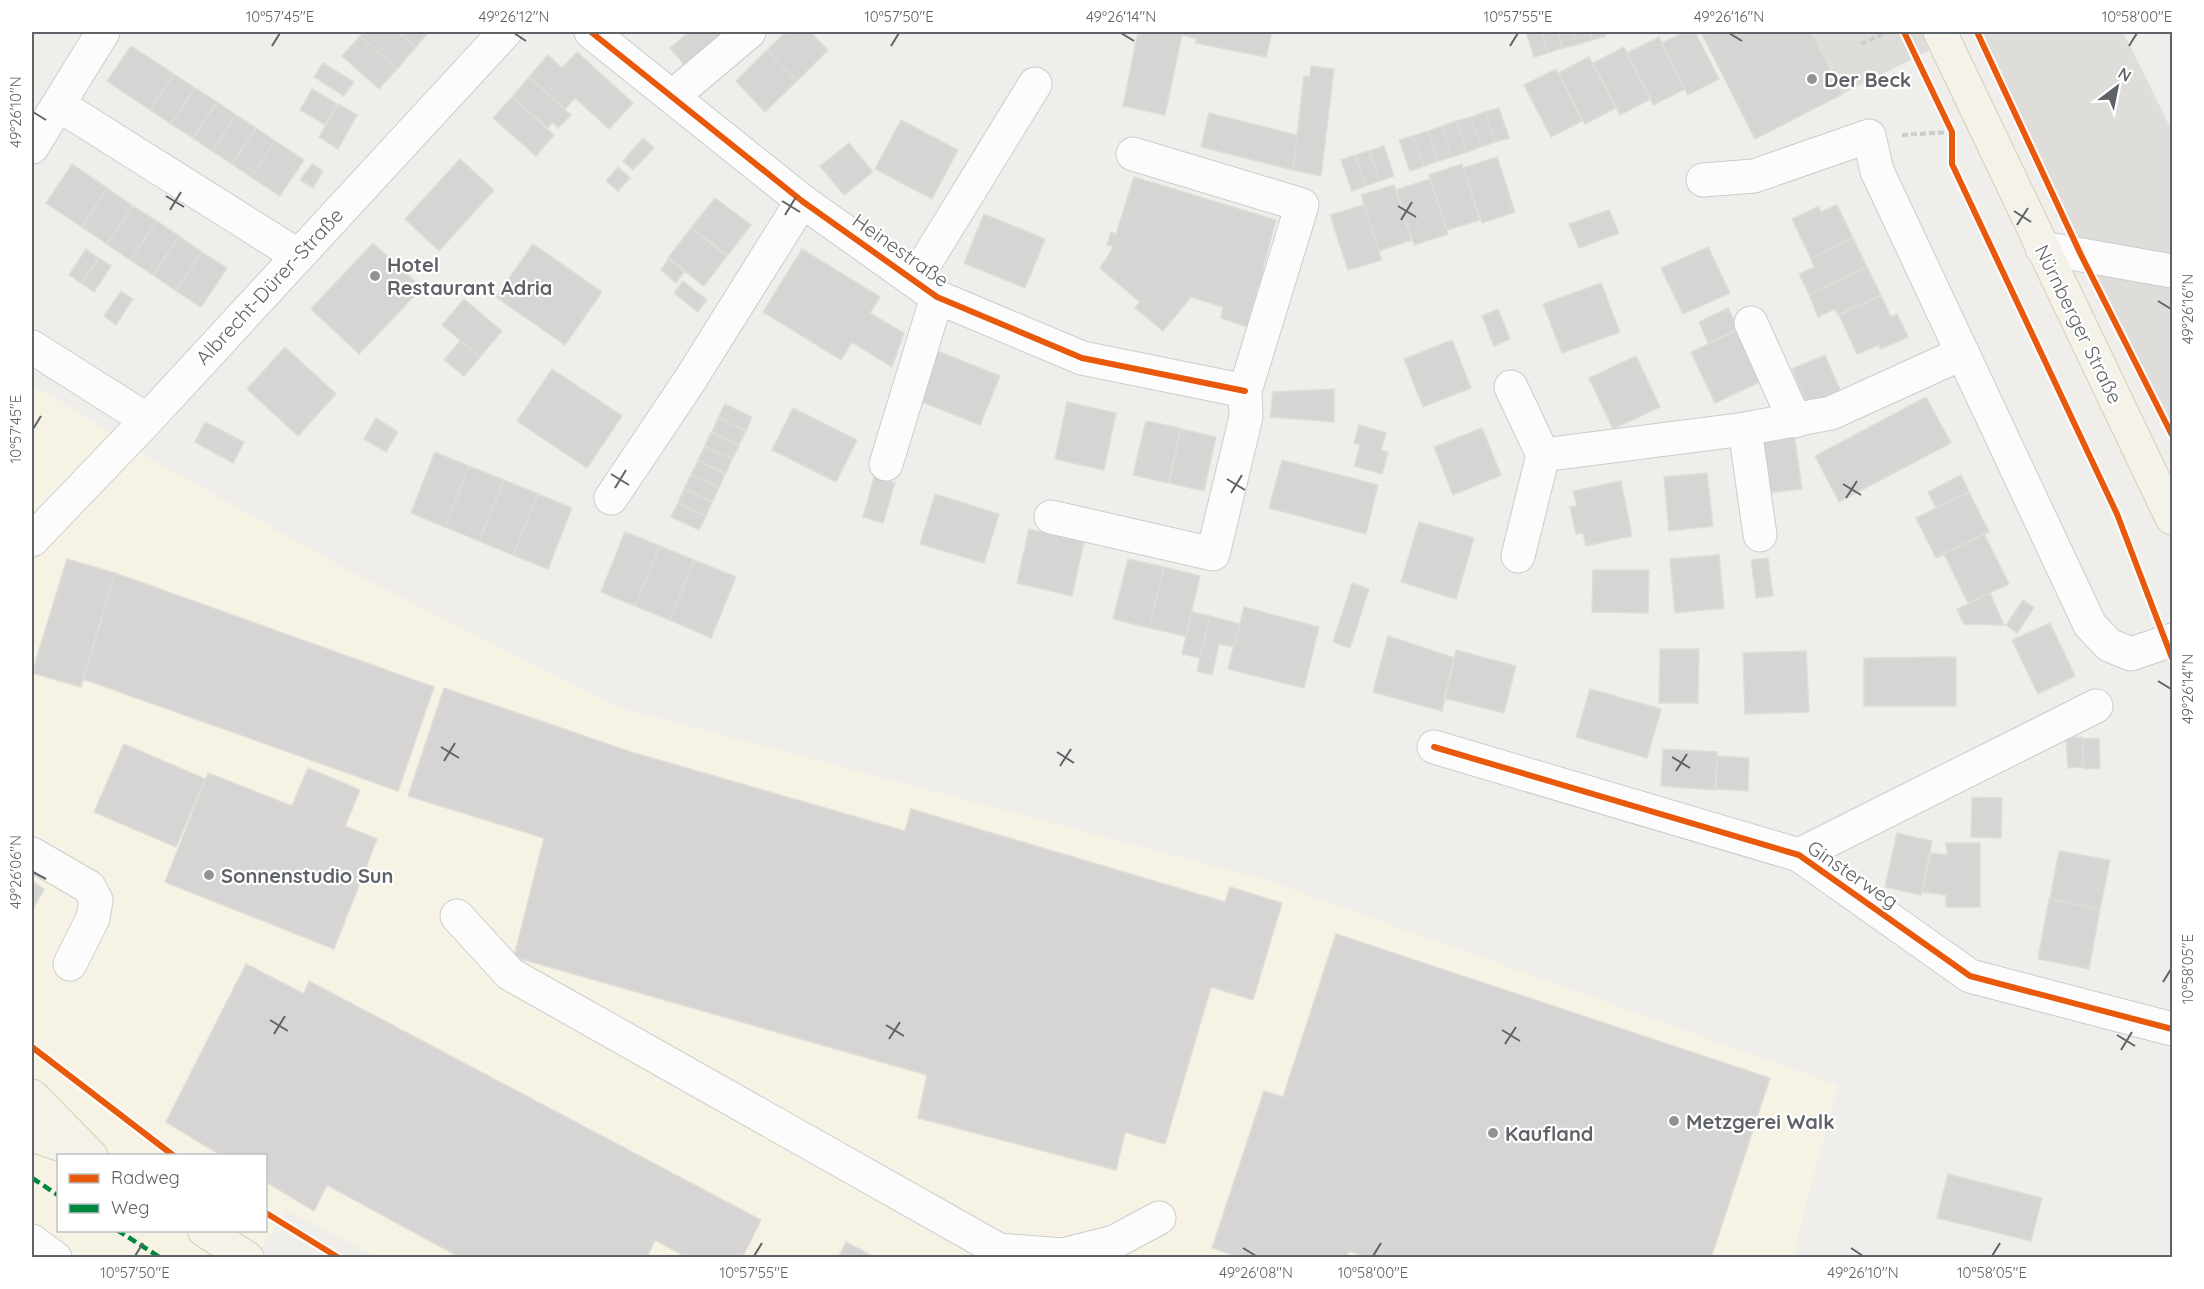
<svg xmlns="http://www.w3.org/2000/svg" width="2204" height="1289" font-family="Quicksand,sans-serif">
	<rect width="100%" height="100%" fill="#efeeea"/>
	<!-- commercial -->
	<path fill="#f7f3e4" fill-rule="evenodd" d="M 32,386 L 63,403 L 149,458 L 342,567 L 617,707 L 1266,880 L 1837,1085 L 1793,1257 L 379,1258 L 287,1211 L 255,1257 L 32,1257 ZM 58,1156 L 266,1156 L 266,1230 L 58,1230 Z"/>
	<!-- industrial -->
	<path fill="#dfddda" d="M 1700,32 L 1966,32 L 1755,138 Z
		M 1972,32 L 2123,32 L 2172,131 L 2172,432 Z"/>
	<!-- building -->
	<path fill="#d6d5d3" stroke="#deddd9" stroke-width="1.5" d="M 363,32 L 398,32 L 416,47 L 397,69 L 360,36 Z
		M 398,32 L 429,32 L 416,47 Z
		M 689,32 L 728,32 L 686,67 L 670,48 Z
		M 786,32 L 810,32 L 828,50 L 797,81 L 767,50 Z
		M 1138,32 L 1272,32 L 1266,57 L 1195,43 L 1197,39 L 1182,35 L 1165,115 L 1123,106 Z
		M 1526,32 L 1542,32 L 1548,53 L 1534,57 Z
		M 1542,32 L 1558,32 L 1562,48 L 1548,53 Z
		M 1558,32 L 1573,32 L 1577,45 L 1562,48 Z
		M 1573,32 L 1589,32 L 1592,40 L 1577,45 Z
		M 1589,32 L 1605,32 L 1606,36 L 1592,40 Z
		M 1685,32 L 1695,32 L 1719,79 L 1688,95 L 1661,43 Z
		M 1701,32 L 1811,32 L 1843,94 L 1755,139 Z
		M 360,36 L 397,69 L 379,89 L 342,56 Z
		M 1659,37 L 1685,89 L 1653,105 L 1627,53 Z
		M 131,46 L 174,74 L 150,110 L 107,81 Z
		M 1624,47 L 1651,99 L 1620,115 L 1593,63 Z
		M 767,50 L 797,81 L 765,112 L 736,81 Z
		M 577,52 L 633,103 L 609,129 L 575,98 L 565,109 L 529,77 L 548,55 L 562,68 Z
		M 1589,57 L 1616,108 L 1585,124 L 1558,73 Z
		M 323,63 L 354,82 L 344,96 L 314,77 Z
		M 1311,66 L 1334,69 L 1321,176 L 1293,170 L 1304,76 L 1310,77 Z
		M 1556,69 L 1582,121 L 1551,137 L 1524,85 Z
		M 174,74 L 195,88 L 171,124 L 150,110 Z
		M 529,77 L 571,115 L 558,128 L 553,122 L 548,128 L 512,97 Z
		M 195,88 L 217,102 L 193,138 L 171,124 Z
		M 312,89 L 337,104 L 325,125 L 300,110 Z
		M 512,97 L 554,135 L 536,156 L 493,118 Z
		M 217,102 L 236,115 L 212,151 L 193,138 Z
		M 338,104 L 357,115 L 338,149 L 319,137 Z
		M 1499,108 L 1509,138 L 1495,142 L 1485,112 Z
		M 1485,112 L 1495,142 L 1481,147 L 1471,117 Z
		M 1209,113 L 1297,135 L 1293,170 L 1201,147 Z
		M 236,115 L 256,128 L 232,164 L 212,151 Z
		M 1471,117 L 1481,147 L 1467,152 L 1456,121 Z
		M 901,120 L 958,150 L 932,199 L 875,169 Z
		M 1456,121 L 1467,152 L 1452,157 L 1442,126 Z
		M 1442,126 L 1452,157 L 1438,161 L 1428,131 Z
		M 256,128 L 275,141 L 251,177 L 232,164 Z
		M 1428,131 L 1438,161 L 1424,166 L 1413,136 Z
		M 1413,136 L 1424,166 L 1410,171 L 1399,140 Z
		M 643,138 L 654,148 L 633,170 L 623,161 Z
		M 275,141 L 304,160 L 280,196 L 251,177 Z
		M 849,143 L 873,172 L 844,195 L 820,166 Z
		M 1384,146 L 1394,176 L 1380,181 L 1369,151 Z
		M 1369,151 L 1380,181 L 1366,186 L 1355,155 Z
		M 1355,155 L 1366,186 L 1352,191 L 1341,160 Z
		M 1497,157 L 1515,212 L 1482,223 L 1463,168 Z
		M 460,159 L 494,190 L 439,251 L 405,219 Z
		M 72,164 L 107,188 L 82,227 L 46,203 Z
		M 312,164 L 323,171 L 313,188 L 300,180 Z
		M 1462,164 L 1480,220 L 1447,230 L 1429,175 Z
		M 618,167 L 630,178 L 618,191 L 606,181 Z
		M 1134,177 L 1276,220 L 1263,268 L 1268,270 L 1263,288 L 1258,286 L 1247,327 L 1221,318 L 1223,307 L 1191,297 L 1163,331 L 1135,308 L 1140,302 L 1100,268 L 1111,251 L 1113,246 L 1107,245 L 1111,232 L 1116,234 Z
		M 1430,179 L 1448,234 L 1414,245 L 1396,190 Z
		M 1394,185 L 1412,240 L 1379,251 L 1361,195 Z
		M 107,188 L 133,206 L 107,244 L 82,227 Z
		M 715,198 L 751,225 L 728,255 L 691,228 Z
		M 1364,205 L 1382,260 L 1348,270 L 1330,215 Z
		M 1837,205 L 1853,238 L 1811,259 L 1792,219 L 1819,206 L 1821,212 Z
		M 133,206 L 157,221 L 130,260 L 107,244 Z
		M 1609,210 L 1619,233 L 1579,248 L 1569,224 Z
		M 984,214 L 1045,239 L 1025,288 L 964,263 Z
		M 157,221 L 179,236 L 153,275 L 130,260 Z
		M 691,228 L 727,256 L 704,286 L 668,258 Z
		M 179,236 L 202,252 L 176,291 L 153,275 Z
		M 1853,238 L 1867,267 L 1809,294 L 1799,274 L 1814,267 L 1811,259 Z
		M 373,243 L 422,288 L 359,354 L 311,309 Z
		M 533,244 L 602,292 L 565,345 L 496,297 Z
		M 1708,247 L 1730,293 L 1683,314 L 1661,268 Z
		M 86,249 L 98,258 L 81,283 L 69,275 Z
		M 802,249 L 880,297 L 870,313 L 904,333 L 892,367 L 852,342 L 841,360 L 763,312 Z
		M 202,252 L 227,268 L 201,307 L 176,291 Z
		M 99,258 L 111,266 L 94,292 L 81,283 Z
		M 669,258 L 685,271 L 676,283 L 661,270 Z
		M 1867,267 L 1881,295 L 1838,315 L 1835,309 L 1818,317 L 1809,294 Z
		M 683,281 L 707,300 L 698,312 L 674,293 Z
		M 1601,283 L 1620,332 L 1562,353 L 1543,304 Z
		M 121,291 L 133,299 L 116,325 L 104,316 Z
		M 1881,295 L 1891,317 L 1897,314 L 1908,337 L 1881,349 L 1879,345 L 1857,354 L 1839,315 Z
		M 464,299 L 502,331 L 480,357 L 442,325 Z
		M 1728,308 L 1738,329 L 1708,343 L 1699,322 Z
		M 1498,309 L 1510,339 L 1494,346 L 1482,316 Z
		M 1738,330 L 1762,381 L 1715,403 L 1691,352 Z
		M 1452,340 L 1471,388 L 1423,407 L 1404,359 Z
		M 460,341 L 480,357 L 464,376 L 444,360 Z
		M 285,347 L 336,394 L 298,436 L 247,389 Z
		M 935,350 L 1000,376 L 980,425 L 915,399 Z
		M 1825,355 L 1841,392 L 1808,406 L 1792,369 Z
		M 1636,356 L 1660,407 L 1613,429 L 1589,378 Z
		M 552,369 L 622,416 L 587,468 L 517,421 Z
		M 1334,389 L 1334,422 L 1270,417 L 1273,392 Z
		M 1926,397 L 1951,443 L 1839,502 L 1815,456 Z
		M 1067,402 L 1116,413 L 1104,470 L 1055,459 Z
		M 725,404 L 752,417 L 746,431 L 718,418 Z
		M 793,408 L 857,440 L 836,482 L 772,450 Z
		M 376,418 L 398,432 L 386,452 L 364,439 Z
		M 718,418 L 746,431 L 739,445 L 712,432 Z
		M 1146,421 L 1181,428 L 1168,483 L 1133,475 Z
		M 205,422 L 244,442 L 233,463 L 195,442 Z
		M 1359,425 L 1386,433 L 1381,450 L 1388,452 L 1382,474 L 1354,466 L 1360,445 L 1354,443 Z
		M 1482,428 L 1501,475 L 1453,495 L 1434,447 Z
		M 1181,429 L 1216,437 L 1204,491 L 1169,483 Z
		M 711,432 L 739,446 L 732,459 L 705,446 Z
		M 1794,433 L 1802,489 L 1768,493 L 1760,437 Z
		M 705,446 L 732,459 L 726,473 L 698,460 Z
		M 435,452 L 469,466 L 445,527 L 411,513 Z
		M 1282,460 L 1378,485 L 1366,534 L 1269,508 Z
		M 698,461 L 725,474 L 719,488 L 691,475 Z
		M 469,466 L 504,480 L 479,541 L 445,527 Z
		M 1707,473 L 1713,526 L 1669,531 L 1664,477 Z
		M 691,475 L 719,488 L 712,502 L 684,489 Z
		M 1961,475 L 1969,492 L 1936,508 L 1928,492 Z
		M 874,477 L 895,483 L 883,523 L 863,517 Z
		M 504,480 L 538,494 L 513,555 L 479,541 Z
		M 1621,481 L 1632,536 L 1586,546 L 1583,533 L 1576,534 L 1570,507 L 1577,506 L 1573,491 Z
		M 684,489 L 712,502 L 706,516 L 678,503 Z
		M 1969,492 L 1989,532 L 1936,558 L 1916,518 Z
		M 538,494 L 572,508 L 548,569 L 513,555 Z
		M 935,494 L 999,514 L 984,563 L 920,544 Z
		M 678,503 L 706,516 L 699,530 L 671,517 Z
		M 1419,522 L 1474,538 L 1456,599 L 1401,582 Z
		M 1029,529 L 1084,542 L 1072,596 L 1017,583 Z
		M 625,532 L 660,546 L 635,606 L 601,592 Z
		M 1984,534 L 2009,584 L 1968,603 L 1944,554 Z
		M 660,546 L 694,560 L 670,620 L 635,606 Z
		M 1719,555 L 1724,608 L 1675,613 L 1670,559 Z
		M 1768,558 L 1773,596 L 1756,598 L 1751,560 Z
		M 67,559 L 115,573 L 81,687 L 32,673 Z
		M 1128,559 L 1164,567 L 1149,628 L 1113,619 Z
		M 694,560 L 736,577 L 711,638 L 670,620 Z
		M 1164,567 L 1200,576 L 1186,636 L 1149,628 Z
		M 1593,570 L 1649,570 L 1648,613 L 1592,612 Z
		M 115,573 L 434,687 L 398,791 L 83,679 Z
		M 1352,583 L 1369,589 L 1350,648 L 1333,642 Z
		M 1990,593 L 2004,625 L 1964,624 L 1957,609 Z
		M 2023,600 L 2034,608 L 2017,633 L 2006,625 Z
		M 1244,607 L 1319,627 L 1304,688 L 1228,669 Z
		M 1192,612 L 1210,616 L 1200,658 L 1182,654 Z
		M 1210,616 L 1240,624 L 1234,647 L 1219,644 L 1212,675 L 1197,671 Z
		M 2050,623 L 2075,676 L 2038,694 L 2012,640 Z
		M 1388,636 L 1455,658 L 1442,711 L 1373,692 Z
		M 1660,649 L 1699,649 L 1698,703 L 1659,703 Z
		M 1456,650 L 1516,666 L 1504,713 L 1444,698 Z
		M 1806,651 L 1809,712 L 1745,714 L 1743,653 Z
		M 1956,657 L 1956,706 L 1864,706 L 1864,658 Z
		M 444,688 L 631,752 L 905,831 L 911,809 L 1225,902 L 1230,887 L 1282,903 L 1253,1000 L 1211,987 L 1165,1144 L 1125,1132 L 1116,1170 L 918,1118 L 927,1075 L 514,957 L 544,838 L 408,796 Z
		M 1590,689 L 1661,709 L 1647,758 L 1576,737 Z
		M 2082,737 L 2084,767 L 2068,768 L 2066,738 Z
		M 2099,738 L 2100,768 L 2084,769 L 2082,739 Z
		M 124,744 L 205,779 L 176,847 L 94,812 Z
		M 1663,749 L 1717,752 L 1715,790 L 1661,786 Z
		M 1717,756 L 1749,758 L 1748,791 L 1716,789 Z
		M 308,768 L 360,790 L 345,826 L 377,839 L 334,949 L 165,882 L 208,773 L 292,806 Z
		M 1972,797 L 2002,798 L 2001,838 L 1971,837 Z
		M 1897,833 L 1932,841 L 1921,895 L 1885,887 Z
		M 1946,843 L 1980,843 L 1980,907 L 1946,907 L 1946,895 L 1922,892 L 1931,853 L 1947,855 Z
		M 2059,851 L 2110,860 L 2100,909 L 2050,899 Z
		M 32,881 L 44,889 L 32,911 Z
		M 2049,899 L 2100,909 L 2089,969 L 2038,959 Z
		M 1336,934 L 1770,1078 L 1711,1258 L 1368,1258 L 1349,1251 L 1347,1258 L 1232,1258 L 1233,1255 L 1212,1248 L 1264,1091 L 1283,1097 Z
		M 246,964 L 304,994 L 309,981 L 761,1220 L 742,1258 L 688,1258 L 655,1240 L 647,1258 L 461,1258 L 327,1185 L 314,1211 L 266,1182 L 266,1156 L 222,1156 L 166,1122 Z
		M 1948,1174 L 2042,1198 L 2031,1241 L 1937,1218 Z
		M 846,1242 L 876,1258 L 838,1258 Z"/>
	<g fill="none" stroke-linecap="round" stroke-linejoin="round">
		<!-- minor casing -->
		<g stroke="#cbcccc" stroke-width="35">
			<path id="minor" d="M 591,32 L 802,201 L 937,297 L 1082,358 L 1245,391
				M 673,96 L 749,32
				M 59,105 L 297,255
				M 32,147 L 103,32
				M 1703,180 L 1754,176 L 1869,136 L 1877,171 L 2090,625 L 2109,645 L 2131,654 L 2172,640
				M 2042,248 L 2172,271
				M 914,281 L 1035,84
				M 1751,323 L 1795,421
				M 32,347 L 147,420
				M 1511,387 L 1543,455 L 1518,556
				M 1745,429 L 1760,535
				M 1543,455 L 1745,429 L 1831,413 L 1963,353
				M 886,464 L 937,297
				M 611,498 L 690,380 L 802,201
				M 1051,517 L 1213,554 L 1246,417 L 1245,391 L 1302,205 L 1133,154
				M 32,540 L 147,420 L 505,32
				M 1434,747 L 1799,855 L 1970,976 L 2172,1029
				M 32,854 L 89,887 L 96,900 L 93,918 L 70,964
				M 1799,855 L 2096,706
				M 457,916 L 510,974 L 999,1250 L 996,1258
				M 32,1241 L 55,1258
				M 999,1250 L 1063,1255 L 1114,1242 L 1159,1218"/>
		</g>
		<!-- major casing -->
		<g stroke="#d7ceb8" stroke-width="35">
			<path id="major" d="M 1940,32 L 2172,518
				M 32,1096 L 91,1156
				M 32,1135 L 82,1152
				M 204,1230 L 247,1258"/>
		</g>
		<!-- path -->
		<path stroke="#cacfcc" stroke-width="4" stroke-dasharray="6 3" stroke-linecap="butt" d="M 1861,44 L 1887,32
			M 1902,135 L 1951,132"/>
		<!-- minor -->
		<use href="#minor" stroke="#fdfcfc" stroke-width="33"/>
		<!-- major -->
		<use href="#major" stroke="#f4f2e9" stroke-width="33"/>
		<!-- quiet -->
		<path stroke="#00873e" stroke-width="4.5" stroke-dasharray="9 4.5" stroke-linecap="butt" d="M 32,1178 L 58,1195
			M 117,1230 L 161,1258"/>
		<!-- cycleway casing -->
		<g stroke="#fff" stroke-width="10">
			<path id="cycleway" d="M 591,32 L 802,201 L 937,297 L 1082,358 L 1245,391
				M 1904,32 L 1952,132 L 1952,164 L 2117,514 L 2172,658
				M 1977,32 L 2081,255 L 2172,435
				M 1434,747 L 1799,855 L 1970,976 L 2172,1029
				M 32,1047 L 174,1156
				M 266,1213 L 339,1258"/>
		</g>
		<!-- cycleway -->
		<use href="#cycleway" stroke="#e8590c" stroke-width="6"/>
	</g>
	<!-- ticks -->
	<path fill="none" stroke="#5f6368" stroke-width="2" d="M 514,33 L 526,41M 1121,33 L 1134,41M 1729,33 L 1742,41M 272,46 L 280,33M 891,46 L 899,33M 1510,46 L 1518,33M 2129,46 L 2137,33M 33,112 L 46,120M 166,196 L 184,207M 782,201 L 800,212M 1398,206 L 1416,217M 170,210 L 181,192M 2014,211 L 2031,222M 785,215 L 796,197M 1401,220 L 1412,202M 2017,225 L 2028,208M 2158,301 L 2171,309M 33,429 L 41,416M 611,474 L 629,485M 1227,479 L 1245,490M 1843,484 L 1861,495M 615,488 L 626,470M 1231,493 L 1242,475M 1846,498 L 1857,481M 2158,681 L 2171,689M 441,747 L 459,758M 1057,752 L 1074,763M 1672,757 L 1690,768M 444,761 L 455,743M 1060,766 L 1071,749M 1676,771 L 1687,754M 33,872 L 46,879M 2163,982 L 2171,969M 270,1020 L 288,1031M 886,1025 L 904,1036M 1502,1030 L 1520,1041M 274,1034 L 285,1016M 2117,1035 L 2135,1046M 889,1039 L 900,1022M 1505,1044 L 1516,1027M 2121,1050 L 2132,1032M 1243,1248 L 1256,1256M 1851,1248 L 1863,1256M 135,1256 L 143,1243M 754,1256 L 762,1243M 1373,1256 L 1381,1243M 1992,1256 L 2000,1243"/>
	<!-- markers -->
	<g fill="#919496" stroke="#fff" stroke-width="2">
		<circle cx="1812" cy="79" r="6"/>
		<circle cx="375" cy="276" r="6"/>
		<circle cx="209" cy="875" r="6"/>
		<circle cx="1674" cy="1121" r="6"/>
		<circle cx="1493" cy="1133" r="6"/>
	</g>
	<g text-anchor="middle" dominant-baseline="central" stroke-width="4.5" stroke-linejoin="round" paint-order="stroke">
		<!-- poi labels -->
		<g font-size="20" font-weight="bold" fill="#5f6368" stroke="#fff" text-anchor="start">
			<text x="1824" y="79">Der Beck</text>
			<text x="387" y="264">Hotel<tspan x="387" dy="23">Restaurant Adria</tspan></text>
			<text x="221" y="875">Sonnenstudio Sun</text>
			<text x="1686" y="1121">Metzgerei Walk</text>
			<text x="1505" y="1133">Kaufland</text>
		</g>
		<!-- street labels -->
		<g font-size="20" fill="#5f6368" stroke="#fff">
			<text transform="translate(901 250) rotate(35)">Heinestraße</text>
			<text transform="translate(269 286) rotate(-47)">Albrecht-Dürer-Straße</text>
			<text transform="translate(2079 324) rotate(64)">Nürnberger Straße</text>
			<text transform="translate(1853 874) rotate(34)">Ginsterweg</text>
		</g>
	</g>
	<!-- border -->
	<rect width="2204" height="1289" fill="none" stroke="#ffffff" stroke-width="66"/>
	<!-- legend -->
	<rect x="57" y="1154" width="210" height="78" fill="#ffffff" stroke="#bfc1c3" stroke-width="1.5"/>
	<rect x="69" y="1174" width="30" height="9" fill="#e8590c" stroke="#bfc1c3" stroke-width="1.5"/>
	<text x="111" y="1184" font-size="18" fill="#5f6368">Radweg</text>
	<rect x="69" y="1204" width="30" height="9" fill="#00873e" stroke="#bfc1c3" stroke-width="1.5"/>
	<text x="111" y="1214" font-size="18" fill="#5f6368">Weg</text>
	<!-- north arrow -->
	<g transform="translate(2117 87) rotate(32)" stroke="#ffffff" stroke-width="4.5" paint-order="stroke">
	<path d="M0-4.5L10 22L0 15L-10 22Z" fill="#5f6368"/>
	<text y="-9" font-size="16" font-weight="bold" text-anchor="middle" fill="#5f6368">N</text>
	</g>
	<rect x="33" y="33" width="2138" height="1223" fill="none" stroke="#5f6368" stroke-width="2"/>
	<g font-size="15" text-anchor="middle" fill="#5f6368">
		<text x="280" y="22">10°57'45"E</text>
		<text x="514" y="22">49°26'12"N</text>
		<text x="899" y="22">10°57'50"E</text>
		<text x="1121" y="22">49°26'14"N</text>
		<text x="1518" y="22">10°57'55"E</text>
		<text x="1729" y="22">49°26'16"N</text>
		<text x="2137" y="22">10°58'00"E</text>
		<text transform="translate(16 112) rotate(-90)" y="5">49°26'10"N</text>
		<text transform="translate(2188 309) rotate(-90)" y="5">49°26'16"N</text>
		<text transform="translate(16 429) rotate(-90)" y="5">10°57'45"E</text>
		<text transform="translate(2188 689) rotate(-90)" y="5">49°26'14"N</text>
		<text transform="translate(16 872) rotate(-90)" y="5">49°26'06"N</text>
		<text transform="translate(2188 969) rotate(-90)" y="5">10°58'05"E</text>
		<text x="135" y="1278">10°57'50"E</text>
		<text x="754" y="1278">10°57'55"E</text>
		<text x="1256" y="1278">49°26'08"N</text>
		<text x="1373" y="1278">10°58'00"E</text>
		<text x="1863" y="1278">49°26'10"N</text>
		<text x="1992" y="1278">10°58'05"E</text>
	</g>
</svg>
